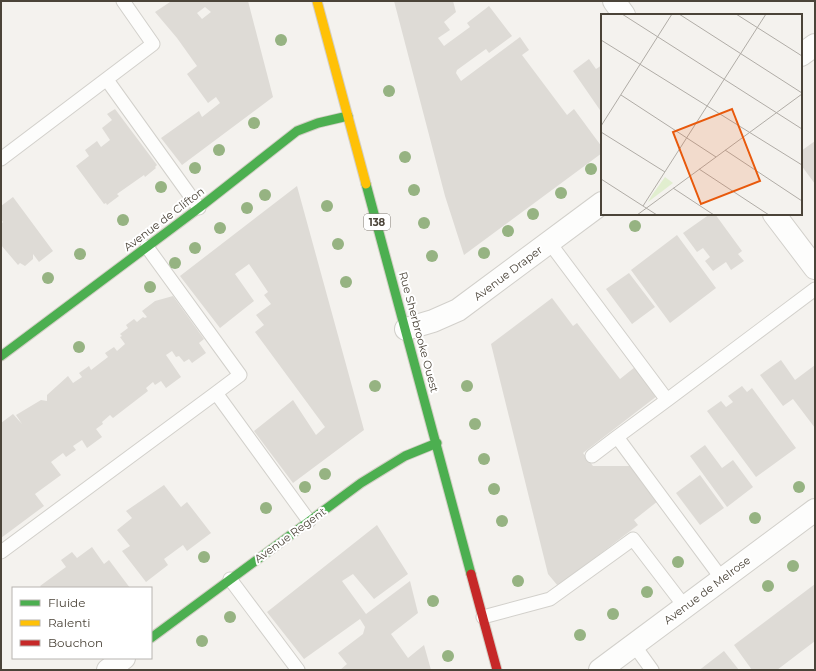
<svg xmlns="http://www.w3.org/2000/svg" width="816" height="671" font-family="Montserrat,sans-serif">
	<rect width="100%" height="100%" fill="#f4f2ee"/>
	<!-- building -->
	<path fill="#dedbd6" fill-rule="evenodd" d="M 169,1 L 248,1 L 273,97 L 182,165 L 161,138 L 199,111 L 202,117 L 220,103 L 216,97 L 208,103 L 187,74 L 197,66 L 177,38 L 155,12 L 170,2 ZM 205,7 L 211,12 L 202,19 L 197,13 Z
		M 394,1 L 453,1 L 456,12 L 444,22 L 450,30 L 438,38 L 444,46 L 470,27 L 467,23 L 489,6 L 512,36 L 489,53 L 486,49 L 457,70 L 456,73 L 461,81 L 520,37 L 529,50 L 522,55 L 567,115 L 574,109 L 602,147 L 602,153 L 464,255 L 445,196 Z
		M 589,59 L 596,69 L 602,65 L 602,113 L 573,71 Z
		M 115,109 L 157,165 L 155,167 L 156,168 L 145,177 L 144,175 L 117,194 L 119,196 L 107,205 L 106,203 L 104,204 L 76,166 L 89,156 L 85,150 L 97,141 L 101,147 L 110,140 L 102,128 L 112,120 L 107,114 Z
		M 815,141 L 815,184 L 801,165 L 801,151 Z
		M 297,186 L 364,430 L 293,483 L 254,431 L 293,400 L 316,435 L 325,427 L 255,332 L 264,325 L 256,315 L 271,304 L 264,295 L 268,292 L 249,264 L 235,274 L 254,301 L 220,328 L 180,276 Z
		M 13,197 L 53,251 L 39,262 L 33,254 L 33,259 L 25,266 L 20,263 L 18,265 L 1,245 L 1,224 L 3,222 L 1,219 L 1,206 Z
		M 710,214 L 715,214 L 742,251 L 738,254 L 744,261 L 731,270 L 726,262 L 713,271 L 705,261 L 710,257 L 703,248 L 697,252 L 683,233 Z
		M 677,235 L 716,288 L 670,323 L 631,270 Z
		M 629,273 L 655,307 L 632,324 L 606,289 Z
		M 173,296 L 204,339 L 199,343 L 206,353 L 192,363 L 189,359 L 184,362 L 179,356 L 176,357 L 172,351 L 166,355 L 181,377 L 166,388 L 161,381 L 155,385 L 153,382 L 146,388 L 148,391 L 113,418 L 110,415 L 102,422 L 103,424 L 96,429 L 102,437 L 87,448 L 82,440 L 73,446 L 76,450 L 66,457 L 63,453 L 51,462 L 61,475 L 35,494 L 44,506 L 1,538 L 1,423 L 13,414 L 22,424 L 16,415 L 41,400 L 47,401 L 47,395 L 68,376 L 73,383 L 82,377 L 79,373 L 89,366 L 91,370 L 108,357 L 105,353 L 114,347 L 117,351 L 125,344 L 120,337 L 122,336 L 120,334 L 128,328 L 126,325 L 134,319 L 137,322 L 143,317 L 145,318 L 147,317 L 142,311 L 155,301 Z
		M 552,298 L 573,326 L 577,323 L 620,379 L 635,367 L 657,396 L 583,453 L 593,466 L 632,466 L 658,501 L 634,520 L 638,525 L 558,586 L 548,574 L 491,344 Z
		M 781,360 L 795,380 L 815,365 L 815,428 L 793,399 L 783,406 L 760,375 Z
		M 742,386 L 747,392 L 752,388 L 796,448 L 756,477 L 707,411 L 721,401 L 726,407 L 733,402 L 728,396 Z
		M 705,445 L 722,468 L 733,460 L 753,487 L 727,507 L 690,456 Z
		M 700,475 L 724,508 L 700,525 L 676,493 Z
		M 164,485 L 181,507 L 187,502 L 211,533 L 187,551 L 183,545 L 164,559 L 168,565 L 146,582 L 122,551 L 130,546 L 117,530 L 132,518 L 126,511 Z
		M 377,525 L 408,574 L 374,599 L 353,574 L 342,581 L 366,614 L 410,581 L 418,613 L 391,634 L 408,658 L 424,645 L 431,670 L 340,670 L 347,664 L 338,653 L 363,634 L 365,627 L 360,619 L 304,659 L 267,612 Z
		M 92,547 L 104,564 L 109,560 L 130,588 L 42,588 L 40,586 L 66,567 L 61,560 L 72,552 L 77,558 Z
		M 815,584 L 815,641 L 777,670 L 752,670 L 734,645 Z
		M 724,651 L 739,670 L 699,670 L 702,668 Z"/>
	<g fill="none" stroke-linecap="round" stroke-linejoin="round">
		<!-- lane casing -->
		<g stroke="#d2d0cb" stroke-width="15">
			<path id="lane" d="M 107,80 L 199,208
				M 1,159 L 153,44 L 123,1
				M 549,242 L 667,400 L 815,289
				M 147,247 L 240,375 L 216,393 L 309,521
				M 617,437 L 667,400
				M 592,456 L 617,437 L 722,579
				M 1,552 L 216,393
				M 230,579 L 298,670
				M 483,617 L 550,599 L 633,539 L 685,607
				M 634,645 L 652,670"/>
		</g>
		<!-- street casing -->
		<g stroke="#d2d0cb" stroke-width="24">
			<path id="street" d="M 614,1 L 624,15
				M 801,55 L 815,45
				M 774,214 L 815,268
				M 406,329 L 433,321 L 458,310 L 602,203
				M 108,670 L 124,658
				M 600,670 L 815,510"/>
		</g>
		<!-- fast casing -->
		<g stroke="#d3cfc5" stroke-width="11">
			<path id="fast" d="M 366,184 L 471,574
				M 1,356 L 199,208 L 297,131 L 318,123 L 348,116
				M 151,638 L 361,483 L 405,456 L 437,443"/>
		</g>
		<!-- slow casing -->
		<g stroke="#d3cfc5" stroke-width="11">
			<path id="slow" d="M 317,1 L 366,184"/>
		</g>
		<!-- jam casing -->
		<g stroke="#d3cfc5" stroke-width="11">
			<path id="jam" d="M 471,574 L 497,670"/>
		</g>
		<!-- lane -->
		<use href="#lane" stroke="#fdfdfc" stroke-width="13"/>
		<!-- street -->
		<use href="#street" stroke="#fdfdfc" stroke-width="22"/>
		<!-- fast -->
		<use href="#fast" stroke="#4caf50" stroke-width="9"/>
		<!-- slow -->
		<use href="#slow" stroke="#ffc107" stroke-width="9"/>
		<!-- jam -->
		<use href="#jam" stroke="#c62828" stroke-width="9"/>
	</g>
	<!-- trees -->
	<g fill="#96b382">
		<circle cx="281" cy="40" r="6"/>
		<circle cx="389" cy="91" r="6"/>
		<circle cx="254" cy="123" r="6"/>
		<circle cx="219" cy="150" r="6"/>
		<circle cx="405" cy="157" r="6"/>
		<circle cx="195" cy="168" r="6"/>
		<circle cx="591" cy="169" r="6"/>
		<circle cx="161" cy="187" r="6"/>
		<circle cx="414" cy="190" r="6"/>
		<circle cx="561" cy="193" r="6"/>
		<circle cx="265" cy="195" r="6"/>
		<circle cx="327" cy="206" r="6"/>
		<circle cx="247" cy="208" r="6"/>
		<circle cx="533" cy="214" r="6"/>
		<circle cx="123" cy="220" r="6"/>
		<circle cx="424" cy="223" r="6"/>
		<circle cx="635" cy="226" r="6"/>
		<circle cx="220" cy="228" r="6"/>
		<circle cx="508" cy="231" r="6"/>
		<circle cx="338" cy="244" r="6"/>
		<circle cx="195" cy="248" r="6"/>
		<circle cx="484" cy="253" r="6"/>
		<circle cx="80" cy="254" r="6"/>
		<circle cx="432" cy="256" r="6"/>
		<circle cx="175" cy="263" r="6"/>
		<circle cx="48" cy="278" r="6"/>
		<circle cx="346" cy="282" r="6"/>
		<circle cx="150" cy="287" r="6"/>
		<circle cx="79" cy="347" r="6"/>
		<circle cx="375" cy="386" r="6"/>
		<circle cx="467" cy="386" r="6"/>
		<circle cx="475" cy="424" r="6"/>
		<circle cx="484" cy="459" r="6"/>
		<circle cx="325" cy="474" r="6"/>
		<circle cx="305" cy="487" r="6"/>
		<circle cx="799" cy="487" r="6"/>
		<circle cx="494" cy="489" r="6"/>
		<circle cx="266" cy="508" r="6"/>
		<circle cx="755" cy="518" r="6"/>
		<circle cx="502" cy="521" r="6"/>
		<circle cx="204" cy="557" r="6"/>
		<circle cx="678" cy="562" r="6"/>
		<circle cx="793" cy="566" r="6"/>
		<circle cx="518" cy="581" r="6"/>
		<circle cx="768" cy="586" r="6"/>
		<circle cx="647" cy="592" r="6"/>
		<circle cx="433" cy="601" r="6"/>
		<circle cx="613" cy="614" r="6"/>
		<circle cx="230" cy="617" r="6"/>
		<circle cx="580" cy="635" r="6"/>
		<circle cx="202" cy="641" r="6"/>
		<circle cx="448" cy="656" r="6"/>
	</g>
	<g text-anchor="middle" dominant-baseline="central" stroke-width="4" stroke-linejoin="round" paint-order="stroke">
		<!-- shield labels -->
		<rect fill="#fff" stroke="#817c74" stroke-width="1" x="364" y="214" width="26" height="16" rx="3"/>
		<g font-size="10" font-weight="bold" fill="#4b4439">
			<text x="377" y="222">138</text>
		</g>
		<!-- street labels -->
		<g font-size="11" fill="#4b4439" stroke="#fff">
			<text transform="translate(164 219) rotate(-37)">Avenue de Clifton</text>
			<text transform="translate(508 273) rotate(-37)">Avenue Draper</text>
			<text transform="translate(419 332) rotate(75)">Rue Sherbrooke Ouest</text>
			<text transform="translate(290 535) rotate(-36)">Avenue Regent</text>
			<text transform="translate(707 590) rotate(-37)">Avenue de Melrose</text>
		</g>
	</g>
	<!-- overview -->
	<g transform="translate(601 14)">
		<rect width="201" height="201" fill="#f4f2ee"/>
		<path d="M 64,163 L 72,169 L 47,188 L 51,181 Z" fill="#e1eecf"/>
		<path fill="none" stroke="#b0aca6" stroke-width="1" d="M 21,0 L 201,115M 78,0 L 201,79M 135,0 L 201,42M 0,26 L 201,151M 20,81 L 115,143M 0,112 L 71,0M 0,118 L 64,158M 124,136 L 201,187M 98,155 L 168,201M 0,165 L 56,201M 72,174 L 113,201M 42,192 L 165,0M 36,201 L 201,80"/>
		<path fill="#e8590c" fill-opacity="0.15" stroke="#e8590c" stroke-width="2" d="M 131,95 L 159,167 L 100,190 L 72,118 Z"/>
		<rect width="201" height="201" fill="none" stroke="#4b4439" stroke-width="2"/>
	</g>
	<!-- border -->
	<rect width="816" height="671" fill="none" stroke="#4b4439" stroke-width="4"/>
	<!-- legend -->
	<rect x="12" y="587" width="140" height="72" fill="#ffffff" stroke="#b7b4b0"/>
	<rect x="20" y="600" width="20" height="6" fill="#4caf50" stroke="#b7b4b0"/>
	<text x="48" y="607" font-size="12" fill="#4b4439">Fluide</text>
	<rect x="20" y="620" width="20" height="6" fill="#ffc107" stroke="#b7b4b0"/>
	<text x="48" y="627" font-size="12" fill="#4b4439">Ralenti</text>
	<rect x="20" y="640" width="20" height="6" fill="#c62828" stroke="#b7b4b0"/>
	<text x="48" y="647" font-size="12" fill="#4b4439">Bouchon</text>
</svg>
